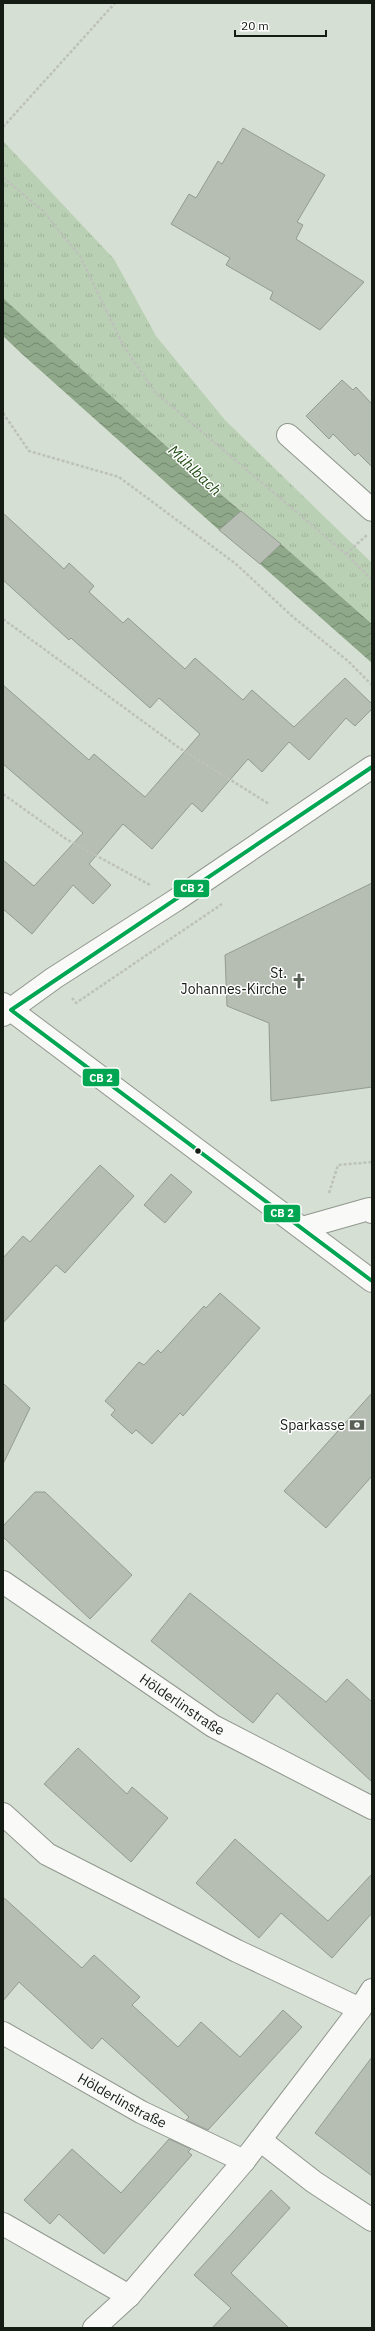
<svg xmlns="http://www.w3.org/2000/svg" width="375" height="2331" font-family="'IBM Plex Sans',sans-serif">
	<defs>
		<pattern id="park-tufts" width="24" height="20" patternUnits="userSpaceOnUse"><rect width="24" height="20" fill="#bad0b4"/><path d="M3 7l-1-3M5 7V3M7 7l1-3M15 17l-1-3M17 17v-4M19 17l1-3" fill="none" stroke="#9fb29a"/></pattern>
		<pattern id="water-waves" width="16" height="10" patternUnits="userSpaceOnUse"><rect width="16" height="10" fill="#8fa889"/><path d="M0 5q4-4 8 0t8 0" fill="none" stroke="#74886f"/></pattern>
	</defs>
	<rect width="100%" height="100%" fill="#d6dfd3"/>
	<!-- park -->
	<path fill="url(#park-tufts)" d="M 3,141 L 114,259 L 156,336 L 225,420 L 372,563 L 372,624 L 281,544 L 196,473 L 3,298 Z"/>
	<!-- water -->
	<path fill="url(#water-waves)" d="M 3,298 L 196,473 L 241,511 L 219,530 L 22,354 L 3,336 Z
		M 281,544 L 372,624 L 372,663 L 260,564 Z"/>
	<!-- building -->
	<path fill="#b6bdb3" stroke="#939b92" d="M 243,128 L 325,175 L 297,222 L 303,225 L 296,239 L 364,282 L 320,330 L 270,299 L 273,292 L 226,265 L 230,258 L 171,224 L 189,194 L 196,198 L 218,161 L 222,164 Z
		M 342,380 L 353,390 L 356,387 L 372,404 L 372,467 L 358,453 L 355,456 L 333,434 L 329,439 L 306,416 Z
		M 241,511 L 281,544 L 260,564 L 219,530 Z
		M 3,513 L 64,569 L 69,563 L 94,586 L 89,592 L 123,623 L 128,618 L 185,669 L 195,658 L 243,700 L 252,690 L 294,727 L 345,678 L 372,704 L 372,709 L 355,726 L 346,718 L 309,760 L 289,742 L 262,772 L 248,759 L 202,812 L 192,803 L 152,849 L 123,824 L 89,864 L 111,885 L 93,904 L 73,885 L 32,934 L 3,909 L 3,860 L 34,886 L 83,833 L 3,764 L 3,685 L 89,760 L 94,754 L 145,797 L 200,734 L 159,698 L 150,708 L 71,638 L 69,640 L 3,580 Z
		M 372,883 L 372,1087 L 271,1101 L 269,1023 L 227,1006 L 225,955 Z
		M 100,1165 L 134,1196 L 65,1273 L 56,1265 L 3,1323 L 3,1258 L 23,1236 L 30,1242 Z
		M 171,1174 L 192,1192 L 165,1223 L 144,1205 Z
		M 220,1293 L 260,1328 L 183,1416 L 180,1413 L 152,1444 L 136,1430 L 132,1434 L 111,1415 L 115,1410 L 105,1401 L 139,1362 L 144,1365 L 158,1350 L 161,1353 L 204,1306 L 206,1308 Z
		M 3,1383 L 30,1408 L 3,1464 Z
		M 372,1393 L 372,1476 L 326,1528 L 284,1491 Z
		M 35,1492 L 45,1492 L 132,1575 L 90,1619 L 3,1537 L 3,1526 Z
		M 190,1593 L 326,1702 L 347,1679 L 372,1702 L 372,1782 L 277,1693 L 253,1723 L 151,1641 Z
		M 78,1748 L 127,1794 L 132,1787 L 168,1818 L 131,1862 L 44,1784 Z
		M 235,1839 L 328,1921 L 372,1874 L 372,1913 L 332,1958 L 281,1913 L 259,1938 L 196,1883 Z
		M 3,1897 L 82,1968 L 94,1955 L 140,1997 L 132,2005 L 178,2047 L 201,2022 L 240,2057 L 283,2010 L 302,2027 L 208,2130 L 186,2120 L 189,2117 L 102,2038 L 92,2049 L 19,1982 L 3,2001 Z
		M 372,2057 L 372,2176 L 315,2133 Z
		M 169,2139 L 191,2149 L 188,2152 L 192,2155 L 104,2254 L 59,2214 L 50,2224 L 24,2200 L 72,2149 L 121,2193 Z
		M 271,2190 L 290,2208 L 231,2273 L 289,2328 L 212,2328 L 231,2308 L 194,2275 Z"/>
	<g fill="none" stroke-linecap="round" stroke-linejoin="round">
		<!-- minor casing -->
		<g stroke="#90978d" stroke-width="24">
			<g id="minor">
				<path d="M 288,435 L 372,510"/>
				<path d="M 3,1004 L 372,1281"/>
				<path d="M 3,1015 L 54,978 L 176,900 L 372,767"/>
				<path d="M 302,1228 L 369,1209 L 372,1212"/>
				<path id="s1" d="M 3,1582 L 213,1726 L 372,1808"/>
				<path d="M 3,1814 L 47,1854 L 237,1951 L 360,2009"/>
				<path id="s2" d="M 3,2033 L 141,2112 L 244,2161"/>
				<path d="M 260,2140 L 314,2182 L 372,2220"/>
				<path d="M 3,2224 L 129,2296"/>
				<path d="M 94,2328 L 129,2296 L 244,2161 L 360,2009 L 372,1990"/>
			</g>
		</g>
		<!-- path -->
		<path stroke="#bdc0bb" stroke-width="2.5" stroke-dasharray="3 2" stroke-linecap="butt" d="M 3,127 L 115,3
			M 3,177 L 43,211 L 80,256 L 123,345 L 155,392 L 346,554 L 372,580
			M 3,413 L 29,451 L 119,477 L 236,564 L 293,617 L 348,661 L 372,685
			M 346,554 L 367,535
			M 3,619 L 178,747 L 269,804
			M 3,794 L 66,839 L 150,885
			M 72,998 L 76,1003 L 222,904
			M 329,1193 L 338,1165 L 372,1162"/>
		<!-- minor -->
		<use href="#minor" stroke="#f9faf8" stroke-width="22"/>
		<!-- bus-1 casing -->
		<g stroke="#fff" stroke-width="7">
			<path id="bus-1" d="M 11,1010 L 372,1281
				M 11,1010 L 372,767"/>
		</g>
		<!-- bus-1 -->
		<use href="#bus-1" stroke="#00a651" stroke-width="4"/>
	</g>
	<!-- icons -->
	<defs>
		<g id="church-bare" transform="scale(1.2)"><path d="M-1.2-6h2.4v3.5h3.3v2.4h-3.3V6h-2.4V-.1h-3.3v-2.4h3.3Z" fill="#596056" stroke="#fff" stroke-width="2.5" paint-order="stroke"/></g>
		<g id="bank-bare" transform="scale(1.2)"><path d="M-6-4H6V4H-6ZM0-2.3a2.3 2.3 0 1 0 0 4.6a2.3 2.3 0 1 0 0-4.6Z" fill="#596056" stroke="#fff" stroke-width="2.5" paint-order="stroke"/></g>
	</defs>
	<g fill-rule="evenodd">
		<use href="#church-bare" x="299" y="981"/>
		<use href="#bank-bare" x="357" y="1425"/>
	</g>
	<!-- markers -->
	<circle fill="#151c13" stroke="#fff" stroke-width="1.5" cx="198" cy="1151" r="3.5"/>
	<g text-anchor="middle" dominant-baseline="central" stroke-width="3" stroke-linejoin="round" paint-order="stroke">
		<!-- poi labels -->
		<g font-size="14" fill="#151c13" stroke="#fff" text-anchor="end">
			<text x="287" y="973">St.<tspan x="287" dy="16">Johannes-Kirche</tspan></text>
			<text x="345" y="1425">Sparkasse</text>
		</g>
		<!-- street labels -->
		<g font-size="14" fill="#151c13" stroke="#fff">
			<text stroke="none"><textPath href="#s1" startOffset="217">Hölderlinstraße</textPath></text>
			<text stroke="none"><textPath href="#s2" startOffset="137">Hölderlinstraße</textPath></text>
		</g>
		<!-- water labels -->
		<g font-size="15" font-style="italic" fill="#234e16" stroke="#fff">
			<text transform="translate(195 470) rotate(43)">Mühlbach</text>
		</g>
	</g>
	<g stroke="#fff" stroke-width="1.5">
		<rect x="173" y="879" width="37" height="19" rx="4" fill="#00a651"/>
		<rect x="82" y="1068" width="38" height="19" rx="4" fill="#00a651"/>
		<rect x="263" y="1204" width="38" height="19" rx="4" fill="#00a651"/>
	</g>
	<g font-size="11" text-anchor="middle" font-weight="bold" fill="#fff">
		<text x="192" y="892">CB 2</text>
		<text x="101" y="1082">CB 2</text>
		<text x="282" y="1217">CB 2</text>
	</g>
	<!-- border -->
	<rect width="375" height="2331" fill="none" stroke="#151c13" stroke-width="8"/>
	<!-- scale -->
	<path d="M235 30v6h91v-6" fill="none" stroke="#151c13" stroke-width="2"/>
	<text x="241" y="30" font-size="12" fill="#151c13" stroke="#ffffff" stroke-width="3" paint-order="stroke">20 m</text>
</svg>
